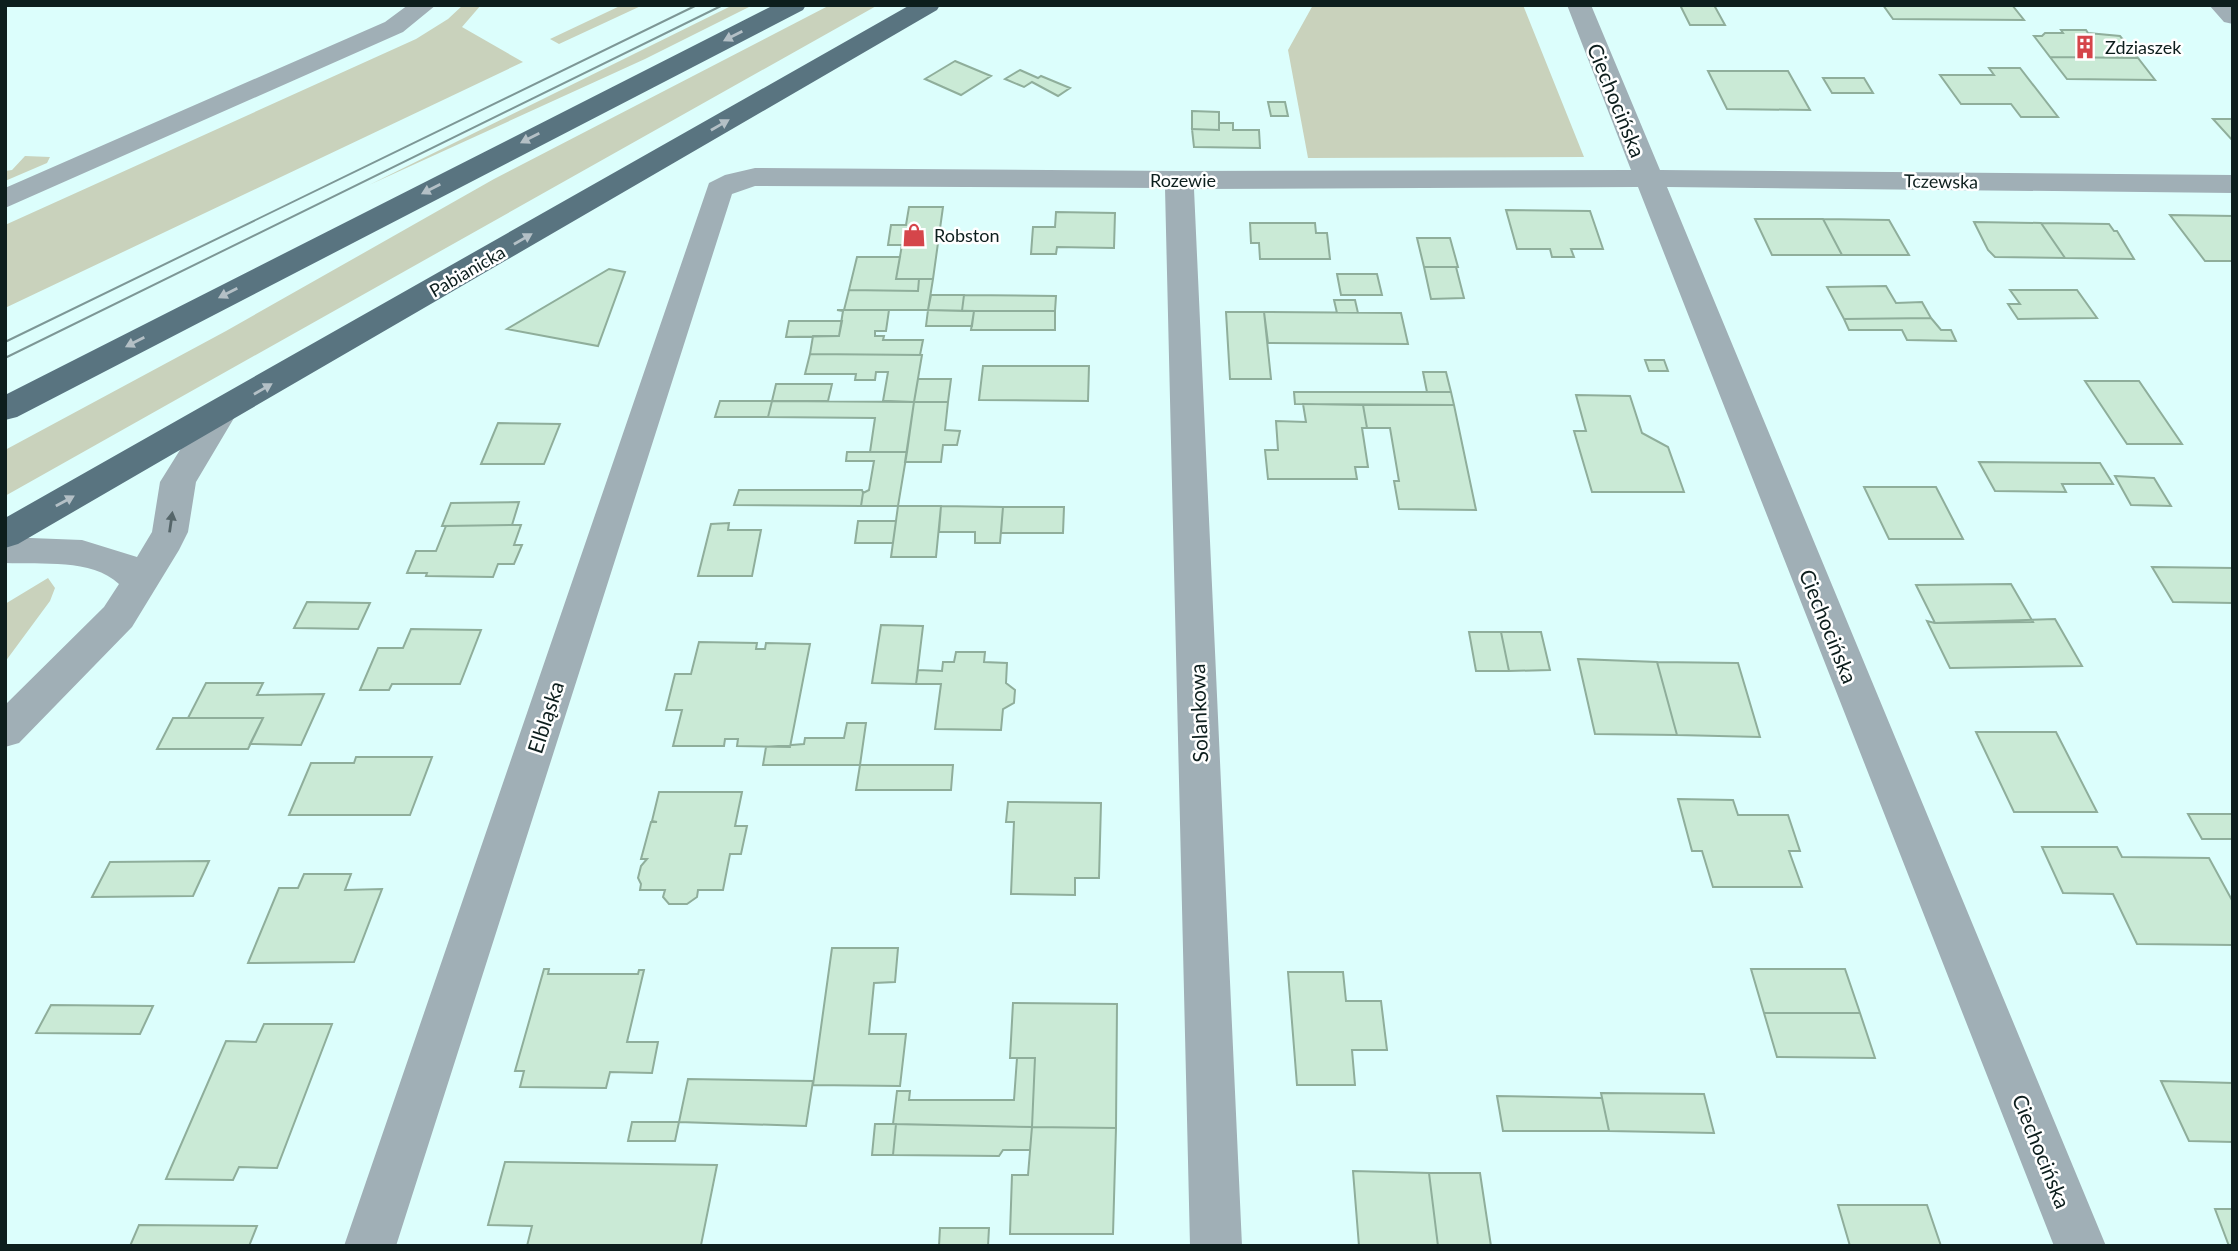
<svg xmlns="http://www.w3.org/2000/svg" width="2238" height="1251" font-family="Lato,sans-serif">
	<rect width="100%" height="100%" fill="#dcfefc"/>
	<!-- green -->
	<path fill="#c9d2bc" d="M 463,5 L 481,5 L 462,27 L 523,62 L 5,308 L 5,225 L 416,39 L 448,19 Z
		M 622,5 L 643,5 L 559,44 L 550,39 Z
		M 733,5 L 753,5 L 645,59 L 369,185 Z
		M 830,5 L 878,5 L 5,496 L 5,450 L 226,331 L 494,179 Z
		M 1313,5 L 1523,5 L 1584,157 L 1308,158 L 1288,50 Z
		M 25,156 L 50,157 L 47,163 L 5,181 L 5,171 L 12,170 Z
		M 48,578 L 55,588 L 50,601 L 5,662 L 5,604 Z"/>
	<!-- building -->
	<path fill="#caead6" stroke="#8fae9b" stroke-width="2" d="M 1680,5 L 1714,5 L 1725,25 L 1690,25 Z
		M 1883,5 L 2012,5 L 2024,20 L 1893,19 Z
		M 2061,30 L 2086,30 L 2088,33 L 2120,36 L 2138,58 L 2050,57 L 2034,36 L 2042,36 L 2045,33 L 2063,33 Z
		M 2050,57 L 2138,58 L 2155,80 L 2067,79 Z
		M 955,61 L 991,76 L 961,95 L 925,79 Z
		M 1989,68 L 2020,68 L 2058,117 L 2021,117 L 2011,104 L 1961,104 L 1940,75 L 1994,75 Z
		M 1020,70 L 1038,78 L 1041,76 L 1070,88 L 1058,96 L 1032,82 L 1024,87 L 1005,79 Z
		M 1708,71 L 1788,71 L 1810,110 L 1727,109 Z
		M 1823,78 L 1864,78 L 1873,93 L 1832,93 Z
		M 1268,102 L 1285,102 L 1288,116 L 1271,116 Z
		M 1192,111 L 1219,112 L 1219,130 L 1192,129 Z
		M 2213,119 L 2233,119 L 2233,141 Z
		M 1219,123 L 1233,123 L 1233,130 L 1259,130 L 1260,148 L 1194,147 L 1192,129 L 1219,130 Z
		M 909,207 L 943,207 L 933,279 L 896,279 L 902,245 L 888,245 L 891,225 L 906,225 Z
		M 1506,210 L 1590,211 L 1603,249 L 1571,249 L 1574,257 L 1552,257 L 1550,249 L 1517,249 Z
		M 1056,212 L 1115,213 L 1114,248 L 1057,247 L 1056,254 L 1031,254 L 1033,227 L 1055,227 Z
		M 2170,215 L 2233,216 L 2233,261 L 2205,261 Z
		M 1755,219 L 1823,219 L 1842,255 L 1772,255 Z
		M 1823,219 L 1889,220 L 1909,255 L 1842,255 Z
		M 1974,222 L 2041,223 L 2065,258 L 1995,257 L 1988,250 Z
		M 1250,223 L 1315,223 L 1316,233 L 1327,233 L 1330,259 L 1260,259 L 1259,243 L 1251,243 Z
		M 2041,223 L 2109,224 L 2114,231 L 2117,231 L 2134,259 L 2065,258 Z
		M 1417,238 L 1450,238 L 1458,267 L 1424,267 Z
		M 857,257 L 900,257 L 896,279 L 919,279 L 918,291 L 849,290 Z
		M 1424,267 L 1456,267 L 1464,298 L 1431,299 Z
		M 609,269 L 625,272 L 598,346 L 507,329 Z
		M 1337,274 L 1377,274 L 1382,295 L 1341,295 Z
		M 919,279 L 933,279 L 928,310 L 844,310 L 849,290 L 918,291 Z
		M 1886,286 L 1896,303 L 1922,302 L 1931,318 L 1844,319 L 1827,287 Z
		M 2010,290 L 2077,290 L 2097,318 L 2018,319 L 2008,304 L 2020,304 Z
		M 931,295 L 964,295 L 962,311 L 928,310 Z
		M 964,295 L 1056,296 L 1055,311 L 962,311 Z
		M 1334,300 L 1355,300 L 1358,313 L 1337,313 Z
		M 837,310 L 889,310 L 886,331 L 875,331 L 875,336 L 884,336 L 883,340 L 923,340 L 920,355 L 810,354 L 813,336 L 839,336 L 843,311 Z
		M 928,310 L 974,311 L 972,326 L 926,326 Z
		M 974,311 L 1055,311 L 1055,330 L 971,330 Z
		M 1226,312 L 1264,312 L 1271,379 L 1230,379 Z
		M 1264,312 L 1401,313 L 1408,344 L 1268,343 Z
		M 1931,318 L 1941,330 L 1951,330 L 1956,341 L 1907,340 L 1902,330 L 1849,330 L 1844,319 Z
		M 789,321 L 842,321 L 839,336 L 786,337 Z
		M 810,354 L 922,355 L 914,402 L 883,401 L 888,372 L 876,372 L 875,380 L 855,380 L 856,374 L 805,374 Z
		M 1645,360 L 1664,360 L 1668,371 L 1649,371 Z
		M 983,366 L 1089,366 L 1088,401 L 979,400 Z
		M 1423,372 L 1446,372 L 1451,392 L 1427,392 Z
		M 918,379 L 951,379 L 948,402 L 914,402 Z
		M 2085,381 L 2139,381 L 2182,444 L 2127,444 Z
		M 776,384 L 832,384 L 828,401 L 772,401 Z
		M 1294,392 L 1451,392 L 1454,405 L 1295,404 Z
		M 1576,395 L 1630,396 L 1642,433 L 1668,447 L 1684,492 L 1592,492 L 1574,431 L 1586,431 Z
		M 720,401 L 772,401 L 768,417 L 715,417 Z
		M 772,401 L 914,402 L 907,452 L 870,452 L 875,418 L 768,417 Z
		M 914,402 L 948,402 L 945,430 L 960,431 L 957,445 L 943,445 L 941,462 L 905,462 Z
		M 1303,404 L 1363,405 L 1367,428 L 1362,428 L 1368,467 L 1355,467 L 1357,479 L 1268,479 L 1265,450 L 1278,450 L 1276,421 L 1306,422 Z
		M 1363,405 L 1454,405 L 1476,510 L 1399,509 L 1394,481 L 1399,481 L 1390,428 L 1367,428 Z
		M 498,423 L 560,424 L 544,464 L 481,464 Z
		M 847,452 L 907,452 L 898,506 L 861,506 L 863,493 L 869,490 L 874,461 L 846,461 Z
		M 1979,462 L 2100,463 L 2113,484 L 2062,484 L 2066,492 L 1995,491 Z
		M 2115,476 L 2154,478 L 2171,506 L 2131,505 Z
		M 1864,487 L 1936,487 L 1963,539 L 1889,539 Z
		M 739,490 L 862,490 L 863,493 L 861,506 L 734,505 Z
		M 519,502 L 512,525 L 442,526 L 451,503 Z
		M 898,506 L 941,506 L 936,557 L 891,557 Z
		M 941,506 L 1003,507 L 1000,543 L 975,543 L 975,532 L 939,532 Z
		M 1003,507 L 1064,507 L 1063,533 L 1001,533 Z
		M 858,521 L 896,521 L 893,543 L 855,543 Z
		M 729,523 L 728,530 L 761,530 L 752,576 L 698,576 L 711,524 Z
		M 512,525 L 521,525 L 514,545 L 522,545 L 514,564 L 498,564 L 493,577 L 426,576 L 427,573 L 407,573 L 416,551 L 436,551 L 446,526 Z
		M 2152,567 L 2233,568 L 2233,603 L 2173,602 Z
		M 2011,584 L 2033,622 L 1935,623 L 1916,585 Z
		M 307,602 L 370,603 L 358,629 L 294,628 Z
		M 2055,619 L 2082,666 L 1950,668 L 1927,621 L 1935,623 Z
		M 881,625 L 923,626 L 916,684 L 872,683 Z
		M 411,629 L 481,630 L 460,684 L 392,684 L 389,690 L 360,690 L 378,648 L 403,648 Z
		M 1469,632 L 1501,632 L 1509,671 L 1476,671 Z
		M 1501,632 L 1541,632 L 1550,670 L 1509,671 Z
		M 699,642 L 757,643 L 756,649 L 765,649 L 766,643 L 810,644 L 790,747 L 737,746 L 738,739 L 725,739 L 724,746 L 673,746 L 682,710 L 666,710 L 675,674 L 691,674 Z
		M 956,652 L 985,652 L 984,662 L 1007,663 L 1006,683 L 1015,690 L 1014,703 L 1003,709 L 1001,730 L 935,729 L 941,684 L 916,684 L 918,670 L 942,671 L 943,662 L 954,662 Z
		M 1578,659 L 1657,662 L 1677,735 L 1595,734 Z
		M 1657,662 L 1738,663 L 1760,737 L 1677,735 Z
		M 206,683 L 263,683 L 257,695 L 324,694 L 301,745 L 250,744 L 263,718 L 188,718 Z
		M 173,718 L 263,718 L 248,749 L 157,749 Z
		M 847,723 L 866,723 L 860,765 L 763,765 L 766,747 L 804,744 L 805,738 L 844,738 Z
		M 1976,732 L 2056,732 L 2097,812 L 2014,812 Z
		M 356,757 L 432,757 L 410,815 L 289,815 L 311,763 L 354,763 Z
		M 860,765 L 953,765 L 951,790 L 856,790 Z
		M 659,792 L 742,792 L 735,826 L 747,826 L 741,854 L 730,854 L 723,890 L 698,890 L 697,897 L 687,904 L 669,904 L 663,897 L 665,890 L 640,890 L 641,884 L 638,878 L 641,866 L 647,859 L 641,859 L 651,822 L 657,822 L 652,821 Z
		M 1678,799 L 1733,800 L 1738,815 L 1788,815 L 1800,851 L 1789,851 L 1802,887 L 1713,887 L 1702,851 L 1692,851 Z
		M 1008,802 L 1101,803 L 1099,878 L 1075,878 L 1075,895 L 1011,894 L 1014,822 L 1006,822 Z
		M 2188,814 L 2233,814 L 2233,839 L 2202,839 Z
		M 2042,847 L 2117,847 L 2122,857 L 2209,858 L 2233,902 L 2233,945 L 2137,944 L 2113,894 L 2063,893 Z
		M 209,861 L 193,896 L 92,897 L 110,862 Z
		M 304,874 L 351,874 L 345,890 L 382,889 L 354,962 L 248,963 L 279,888 L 298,888 Z
		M 832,948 L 898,948 L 895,982 L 874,983 L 869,1034 L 906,1034 L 900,1086 L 813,1085 Z
		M 544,969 L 549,969 L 548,974 L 638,974 L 639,970 L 644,970 L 627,1042 L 658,1042 L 652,1073 L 610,1072 L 606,1088 L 520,1087 L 524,1071 L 515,1071 Z
		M 1751,969 L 1845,969 L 1860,1013 L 1764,1013 Z
		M 1288,972 L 1343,972 L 1346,1001 L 1381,1001 L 1387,1050 L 1352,1050 L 1355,1085 L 1297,1085 Z
		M 1013,1003 L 1117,1004 L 1116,1128 L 1032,1127 L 1035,1058 L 1010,1058 Z
		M 51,1005 L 153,1006 L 140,1034 L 36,1033 Z
		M 1764,1013 L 1860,1013 L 1875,1058 L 1777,1057 Z
		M 264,1024 L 332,1024 L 277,1168 L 239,1167 L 233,1180 L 166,1179 L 226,1041 L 256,1042 Z
		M 1017,1058 L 1035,1058 L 1032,1127 L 893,1124 L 897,1091 L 910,1091 L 909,1100 L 1014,1100 Z
		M 688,1079 L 813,1081 L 806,1126 L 679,1122 Z
		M 2161,1081 L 2233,1083 L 2233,1142 L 2189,1141 Z
		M 1601,1093 L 1704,1094 L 1714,1133 L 1609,1131 Z
		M 1497,1096 L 1602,1098 L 1609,1131 L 1503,1131 Z
		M 632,1122 L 679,1122 L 675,1141 L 628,1141 Z
		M 875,1124 L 896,1124 L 893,1155 L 872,1155 Z
		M 896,1124 L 1032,1127 L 1030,1150 L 1003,1150 L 999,1156 L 893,1155 Z
		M 1032,1127 L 1116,1128 L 1113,1234 L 1010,1234 L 1012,1175 L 1028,1175 Z
		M 505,1162 L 717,1165 L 701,1245 L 527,1246 L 532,1226 L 488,1225 Z
		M 1353,1171 L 1429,1173 L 1438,1246 L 1359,1246 Z
		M 1429,1173 L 1480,1173 L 1491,1246 L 1438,1246 Z
		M 1838,1205 L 1927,1205 L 1941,1246 L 1850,1246 Z
		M 2215,1209 L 2233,1209 L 2233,1246 L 2229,1246 Z
		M 139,1225 L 257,1226 L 249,1246 L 130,1246 Z
		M 940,1228 L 989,1228 L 988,1246 L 939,1246 Z"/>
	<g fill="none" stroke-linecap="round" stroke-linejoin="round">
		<!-- minor -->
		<path fill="#a0afb6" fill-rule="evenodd" d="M 408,5 L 436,5 L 403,32 L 5,208 L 5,188 L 385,22 Z
			M 1567,5 L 1591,5 L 1660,170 L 2233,175 L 2233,193 L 1667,187 L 2106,1246 L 2054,1246 L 1638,187 L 1194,189 L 1242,1246 L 1190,1246 L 1165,188 L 755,186 L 732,194 L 396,1246 L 344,1246 L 709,183 L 725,175 L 755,168 L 1179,171 L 1631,170 Z
			M 2209,5 L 2233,5 L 2233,24 L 2224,22 Z
			M 220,402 L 232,405 L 237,413 L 196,482 L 188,532 L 179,550 L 132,627 L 19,743 L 5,747 L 5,705 L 104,607 L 119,584 C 91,558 42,565 5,563 L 5,537 L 82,540 L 137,557 L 152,532 L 160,482 L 208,405 Z"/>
		<!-- major -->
		<path fill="#597480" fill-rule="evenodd" d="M 774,5 L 806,5 L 803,10 L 17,417 L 5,420 L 5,395 Z
			M 910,5 L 940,5 L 937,10 L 18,544 L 5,548 L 5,518 Z"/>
		<!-- tram -->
		<path stroke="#7d9796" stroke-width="2" d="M 5,342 L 697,5
			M 5,358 L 723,5"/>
	</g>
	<!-- one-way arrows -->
	<defs><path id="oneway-solid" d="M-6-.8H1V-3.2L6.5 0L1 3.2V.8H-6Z" transform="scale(1.75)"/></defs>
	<g fill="#b4c0c6">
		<use href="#oneway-solid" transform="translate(733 36) rotate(153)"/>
		<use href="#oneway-solid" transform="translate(720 125) rotate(-30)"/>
		<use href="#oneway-solid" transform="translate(530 138) rotate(153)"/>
		<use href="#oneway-solid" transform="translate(431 189) rotate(153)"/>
		<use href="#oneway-solid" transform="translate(523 239) rotate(-30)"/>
		<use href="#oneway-solid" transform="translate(228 293) rotate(153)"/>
		<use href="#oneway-solid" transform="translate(135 342) rotate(153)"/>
		<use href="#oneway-solid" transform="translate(263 389) rotate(-30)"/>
		<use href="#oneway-solid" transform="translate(65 501) rotate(-29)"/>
	</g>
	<use fill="#56666a" href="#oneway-solid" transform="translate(171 522) rotate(-82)"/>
	<!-- icons -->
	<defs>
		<g id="building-bare" transform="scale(1.89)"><path d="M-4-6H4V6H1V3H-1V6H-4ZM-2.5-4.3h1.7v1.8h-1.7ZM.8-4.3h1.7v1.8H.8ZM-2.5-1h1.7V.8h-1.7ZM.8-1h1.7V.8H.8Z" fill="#d5454a" stroke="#fff" stroke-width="2.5" paint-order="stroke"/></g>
		<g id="shop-bare" transform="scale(1.89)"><path d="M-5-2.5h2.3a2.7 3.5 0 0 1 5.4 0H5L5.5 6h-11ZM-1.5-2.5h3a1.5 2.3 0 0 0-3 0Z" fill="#d5454a" stroke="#fff" stroke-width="2.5" paint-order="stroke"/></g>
	</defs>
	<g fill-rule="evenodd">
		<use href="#building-bare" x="2085" y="47"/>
		<use href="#shop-bare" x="914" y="235"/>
	</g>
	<g text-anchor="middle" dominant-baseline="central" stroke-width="5" stroke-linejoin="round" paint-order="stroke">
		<!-- far-poi labels -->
		<g font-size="18" fill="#0d1e1d" stroke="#fff" text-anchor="start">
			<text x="2105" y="47">Zdziaszek</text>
			<text x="934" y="235">Robston</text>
		</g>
		<!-- far-street labels -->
		<g font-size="18" fill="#0d1e1d" stroke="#fff">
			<text x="1183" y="180">Rozewie</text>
			<text transform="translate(1941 181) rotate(1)">Tczewska</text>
			<text transform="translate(467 271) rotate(-30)">Pabianicka</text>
		</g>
		<!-- street labels -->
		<g font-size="21" fill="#0d1e1d" stroke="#fff">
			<text transform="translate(1617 100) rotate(68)">Ciechocińska</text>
			<text transform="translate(1829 626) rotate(68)">Ciechocińska</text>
			<text transform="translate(1198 713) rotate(-92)">Solankowa</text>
			<text transform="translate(545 717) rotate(-72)">Elbląska</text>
			<text transform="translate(2042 1151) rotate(68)">Ciechocińska</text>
		</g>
	</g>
	<!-- border -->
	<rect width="2238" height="1251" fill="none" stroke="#0d1e1d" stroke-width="14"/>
</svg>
